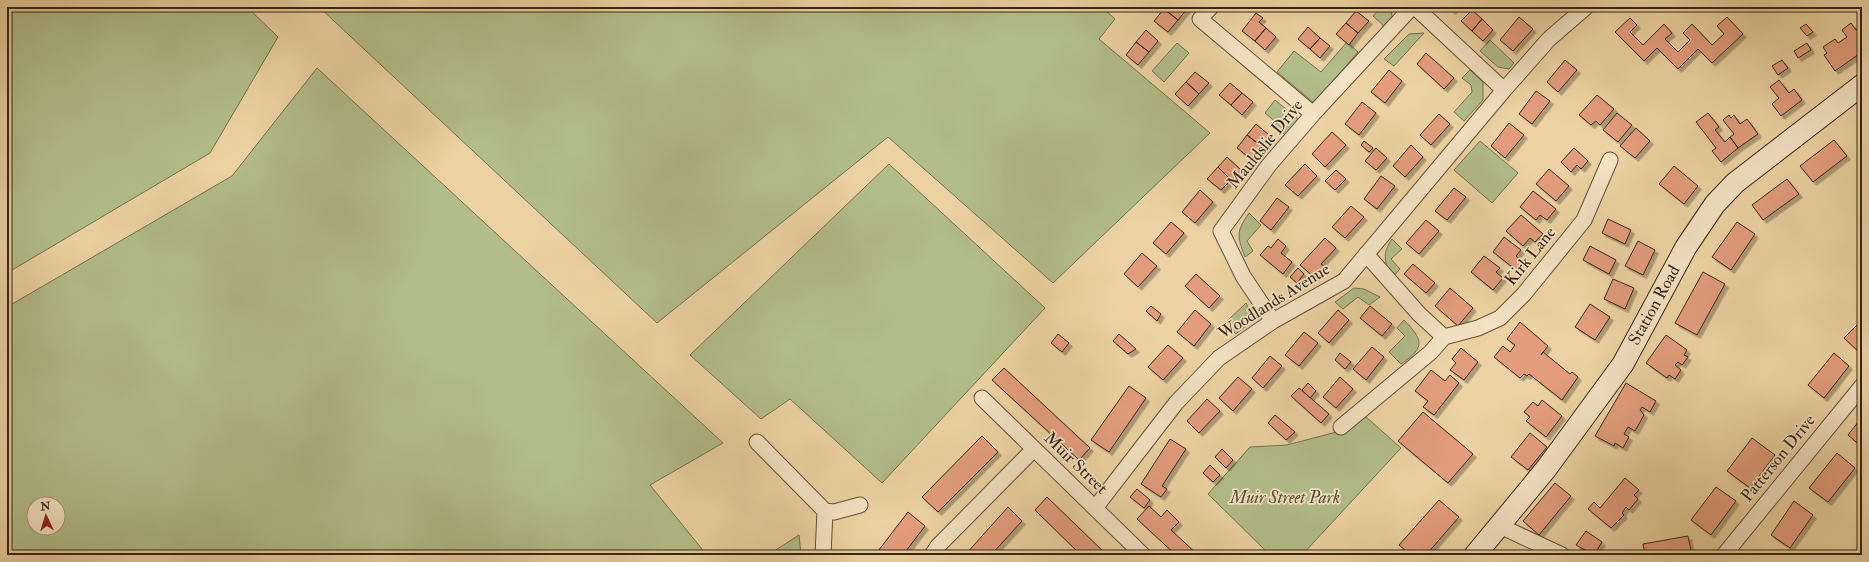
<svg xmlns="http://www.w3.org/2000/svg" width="1869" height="562" font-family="'IM FELL Double Pica',serif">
	<defs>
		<filter id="shadow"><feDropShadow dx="3.5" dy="3.5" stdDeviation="0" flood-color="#0004"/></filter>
	</defs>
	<rect width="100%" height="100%" fill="#ecd2a2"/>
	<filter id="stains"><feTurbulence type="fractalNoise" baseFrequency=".005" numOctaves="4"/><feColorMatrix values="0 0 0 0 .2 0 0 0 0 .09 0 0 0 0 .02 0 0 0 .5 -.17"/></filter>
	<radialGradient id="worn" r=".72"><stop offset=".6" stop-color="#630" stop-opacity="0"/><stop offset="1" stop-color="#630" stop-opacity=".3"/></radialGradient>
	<!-- green -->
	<path fill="#b2bd89" stroke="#747150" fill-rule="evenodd" d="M 7,7 L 247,7 L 278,37 L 210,153 L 7,273 Z
		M 319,7 L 1102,7 L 1115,19 L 1099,39 L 1210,133 L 1053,283 L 888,137 L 657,323 Z
		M 1381,7 L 1391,7 L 1392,17 L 1384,26 L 1373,16 Z
		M 1424,33 L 1394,66 L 1384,59 L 1409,34 Z
		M 1490,40 L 1514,63 L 1509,69 L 1498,67 L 1480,51 Z
		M 1347,42 L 1358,52 L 1314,103 L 1277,72 L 1294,51 L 1321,72 Z
		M 1177,43 L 1189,53 L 1164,82 L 1152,71 Z
		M 317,68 L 723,443 L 650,485 L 706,554 L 7,555 L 7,307 L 232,176 ZM 34,504 L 58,504 L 58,528 L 34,528 Z
		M 1470,70 L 1483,82 L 1483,100 L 1464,121 L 1454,112 L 1472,92 L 1471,85 L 1462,78 Z
		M 1275,100 L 1298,119 L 1285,135 L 1274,126 L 1277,123 L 1265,113 Z
		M 1480,141 L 1518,173 L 1492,203 L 1454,170 Z
		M 889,164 L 1045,308 L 882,483 L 790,399 L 761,419 L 690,355 Z
		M 1249,213 L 1261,225 L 1247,241 L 1253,251 L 1245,257 C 1237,236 1236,232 1249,213 Z
		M 1392,239 L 1402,249 L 1391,259 L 1400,269 L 1392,278 C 1384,263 1382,253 1392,239 Z
		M 1354,288 L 1364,289 L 1380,297 L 1369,305 L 1358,297 L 1343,309 L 1335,302 Z
		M 1246,303 L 1250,311 L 1247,325 L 1236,334 L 1225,323 Z
		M 1404,320 C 1423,340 1426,347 1401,364 L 1389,352 L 1405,336 L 1397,328 Z
		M 1365,416 L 1401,448 L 1302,555 L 1270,555 L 1208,494 L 1250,447 L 1287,445 L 1344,430 Z
		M 799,535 L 801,555 L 768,555 Z"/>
	<!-- building -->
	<path fill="#e39d7d" stroke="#372517" filter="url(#shadow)" d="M 1165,7 L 1184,7 L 1187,9 L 1178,20 L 1164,9 Z
		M 1447,7 L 1456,7 L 1452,11 Z
		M 1164,9 L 1178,20 L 1168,32 L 1154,21 Z
		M 1472,10 L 1482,19 L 1472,31 L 1461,21 Z
		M 1356,11 L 1369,21 L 1358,33 L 1346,23 Z
		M 1256,13 L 1263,18 L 1259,22 L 1266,28 L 1255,41 L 1242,31 Z
		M 1519,17 L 1533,29 L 1513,51 L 1500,40 Z
		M 1727,17 L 1743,34 L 1712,63 L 1698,49 L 1678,69 L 1657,48 L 1644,61 L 1615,32 L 1630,18 L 1637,25 L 1630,32 L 1643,45 L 1664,24 L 1672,33 L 1665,39 L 1678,52 L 1690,40 L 1683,33 L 1692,24 L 1712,45 L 1724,34 L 1717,26 Z
		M 1482,19 L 1493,30 L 1483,41 L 1472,31 Z
		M 1346,23 L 1358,33 L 1349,45 L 1336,34 Z
		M 1851,23 L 1856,30 L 1861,27 L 1862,28 L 1862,52 L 1835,71 L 1824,55 L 1827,53 L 1823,47 L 1835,39 L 1838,43 L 1847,37 L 1842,30 Z
		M 1806,24 L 1813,32 L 1807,36 L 1800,28 Z
		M 1308,27 L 1320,38 L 1310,49 L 1298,39 Z
		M 1266,28 L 1276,37 L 1265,50 L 1255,41 Z
		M 1146,30 L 1158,41 L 1149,52 L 1136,42 Z
		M 1320,38 L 1330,46 L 1320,58 L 1310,49 Z
		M 1136,42 L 1149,52 L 1138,65 L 1126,55 Z
		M 1807,43 L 1811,50 L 1798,58 L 1794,51 Z
		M 1426,53 L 1454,78 L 1444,89 L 1417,64 Z
		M 1565,60 L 1577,70 L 1558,92 L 1547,82 Z
		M 1782,60 L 1788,68 L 1778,75 L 1772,66 Z
		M 1389,70 L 1402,81 L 1385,103 L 1371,92 Z
		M 1195,72 L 1209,83 L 1199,94 L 1186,82 Z
		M 1779,80 L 1789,93 L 1794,89 L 1802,100 L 1781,116 L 1772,104 L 1779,98 L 1770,87 Z
		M 1186,82 L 1199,94 L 1188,106 L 1175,94 Z
		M 1230,83 L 1242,93 L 1231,105 L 1219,95 Z
		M 1536,91 L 1550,101 L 1532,124 L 1519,114 Z
		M 1242,93 L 1253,102 L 1242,115 L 1231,105 Z
		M 1597,95 L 1614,109 L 1600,125 L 1596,121 L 1591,125 L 1579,115 Z
		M 1362,102 L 1376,113 L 1359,135 L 1345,124 Z
		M 1617,113 L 1632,125 L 1618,142 L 1603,130 Z
		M 1708,113 L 1719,127 L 1715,130 L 1725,142 L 1730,137 L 1738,148 L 1721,162 L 1712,151 L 1716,148 L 1696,122 Z
		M 1439,114 L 1450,124 L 1431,145 L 1420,135 Z
		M 1729,115 L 1731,118 L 1734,115 L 1740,124 L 1747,119 L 1758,134 L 1738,148 L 1730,137 L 1734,134 L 1723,120 Z
		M 1509,123 L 1524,135 L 1505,158 L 1491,146 Z
		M 1256,124 L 1269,135 L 1261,146 L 1247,135 Z
		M 1636,128 L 1650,141 L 1635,158 L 1620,146 Z
		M 1332,132 L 1346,145 L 1325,167 L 1312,154 Z
		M 1247,135 L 1261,146 L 1251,159 L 1237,148 Z
		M 1834,140 L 1847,156 L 1813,182 L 1800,166 Z
		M 1364,141 L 1373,148 L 1369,152 L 1361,145 Z
		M 1411,145 L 1423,157 L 1405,177 L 1393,166 Z
		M 1376,148 L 1387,158 L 1376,170 L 1365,161 Z
		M 1574,148 L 1588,161 L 1581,169 L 1577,165 L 1571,172 L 1561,162 Z
		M 1227,157 L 1241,170 L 1231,180 L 1218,167 Z
		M 1305,164 L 1317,176 L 1298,196 L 1285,185 Z
		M 1674,166 L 1698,186 L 1684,204 L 1659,184 Z
		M 1218,167 L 1231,180 L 1221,190 L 1207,179 Z
		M 1549,169 L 1569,186 L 1556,201 L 1536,184 Z
		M 1336,170 L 1346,179 L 1335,190 L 1325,181 Z
		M 1381,176 L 1395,186 L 1377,209 L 1364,199 Z
		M 1787,179 L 1799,194 L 1763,220 L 1752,205 Z
		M 1454,188 L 1466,197 L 1447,220 L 1435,211 Z
		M 1200,190 L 1213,202 L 1195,223 L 1182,212 Z
		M 1533,191 L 1556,209 L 1547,220 L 1540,215 L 1536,220 L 1520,207 Z
		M 1277,198 L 1289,207 L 1271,230 L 1260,221 Z
		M 1351,206 L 1364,217 L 1345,238 L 1332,227 Z
		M 1521,215 L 1543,234 L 1535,242 L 1530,238 L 1523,246 L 1506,231 Z
		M 1608,219 L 1631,230 L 1625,244 L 1602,233 Z
		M 1426,220 L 1439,231 L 1419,254 L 1406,243 Z
		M 1171,222 L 1184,233 L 1166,254 L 1153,243 Z
		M 1737,222 L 1755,234 L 1731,270 L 1712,257 Z
		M 1504,237 L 1521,250 L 1516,256 L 1522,261 L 1516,270 L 1493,252 Z
		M 1325,238 L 1336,248 L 1321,264 L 1325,267 L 1315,278 L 1300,265 Z
		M 1278,239 L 1286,246 L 1281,253 L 1292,262 L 1283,274 L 1260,255 L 1268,246 L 1271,248 Z
		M 1638,241 L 1655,250 L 1643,275 L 1625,266 Z
		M 1590,246 L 1616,260 L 1609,274 L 1583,260 Z
		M 1142,253 L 1157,266 L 1138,287 L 1124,274 Z
		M 1484,256 L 1500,268 L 1496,272 L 1503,278 L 1493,290 L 1471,272 Z
		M 1413,264 L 1435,283 L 1426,293 L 1404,274 Z
		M 1298,268 L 1304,274 L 1297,283 L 1290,277 Z
		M 1703,272 L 1725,284 L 1697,335 L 1675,323 Z
		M 1196,274 L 1220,296 L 1209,308 L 1185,286 Z
		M 1613,279 L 1634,288 L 1625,309 L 1604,299 Z
		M 1450,288 L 1473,308 L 1458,326 L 1435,306 Z
		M 1590,304 L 1610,317 L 1595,340 L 1575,327 Z
		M 1151,306 L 1161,314 L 1157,321 L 1146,311 Z
		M 1370,306 L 1392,324 L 1382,336 L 1360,318 Z
		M 1195,310 L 1211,324 L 1194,346 L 1177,332 Z
		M 1338,310 L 1349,320 L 1329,343 L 1318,333 Z
		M 1862,320 L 1862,351 L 1860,353 L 1844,338 Z
		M 1520,322 L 1548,346 L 1541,355 L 1543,352 L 1570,374 L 1572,372 L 1578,377 L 1562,400 L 1529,374 L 1527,376 L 1524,374 L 1520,378 L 1494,357 L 1503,346 L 1510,352 L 1515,345 L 1507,339 Z
		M 1304,332 L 1318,343 L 1299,366 L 1285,355 Z
		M 1058,334 L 1069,343 L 1062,352 L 1051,343 Z
		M 1119,334 L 1136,349 L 1128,354 L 1113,341 Z
		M 1666,335 L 1687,350 L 1684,355 L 1688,357 L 1682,365 L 1678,362 L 1675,365 L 1681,370 L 1675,379 L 1669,375 L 1667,378 L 1646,363 Z
		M 1168,345 L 1183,358 L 1163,380 L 1148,367 Z
		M 1372,347 L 1384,357 L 1366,380 L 1353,369 Z
		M 1461,348 L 1478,362 L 1464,380 L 1450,370 L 1456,363 L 1452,359 Z
		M 1340,353 L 1351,362 L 1345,369 L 1335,360 Z
		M 1834,353 L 1849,366 L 1824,398 L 1808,385 Z
		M 1270,356 L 1282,366 L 1263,388 L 1252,378 Z
		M 1004,368 L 1090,448 L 1079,460 L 992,380 Z
		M 1431,370 L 1445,381 L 1450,375 L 1459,383 L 1434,415 L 1423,407 L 1428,401 L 1415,391 Z
		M 1238,377 L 1252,389 L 1233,411 L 1219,398 Z
		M 1340,377 L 1353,389 L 1336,408 L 1323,397 Z
		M 1308,383 L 1316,391 L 1310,398 L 1302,390 Z
		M 1626,383 L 1656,401 L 1650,412 L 1642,407 L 1640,410 L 1644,415 L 1635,431 L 1628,427 L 1624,434 L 1629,437 L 1623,448 L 1615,443 L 1614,446 L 1595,436 Z
		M 1129,386 L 1146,398 L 1109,452 L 1091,440 Z
		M 1299,388 L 1329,414 L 1321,423 L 1291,396 Z
		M 1207,399 L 1220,411 L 1199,433 L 1187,421 Z
		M 1542,400 L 1562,416 L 1546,437 L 1526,421 L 1530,417 L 1524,412 L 1533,402 L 1538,406 Z
		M 1423,412 L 1473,454 L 1448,483 L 1398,441 Z
		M 1275,415 L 1295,432 L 1286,440 L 1268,423 Z
		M 1862,417 L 1862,447 L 1848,435 Z
		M 1530,433 L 1547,447 L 1528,470 L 1511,457 Z
		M 982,436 L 998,452 L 938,512 L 922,497 Z
		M 1752,438 L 1775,455 L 1750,488 L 1727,471 Z
		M 1170,439 L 1186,449 L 1162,486 L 1167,489 L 1161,497 L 1141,484 Z
		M 1222,449 L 1233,460 L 1226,468 L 1215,457 Z
		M 1837,453 L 1855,468 L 1828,502 L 1809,488 Z
		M 1210,465 L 1220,475 L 1213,482 L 1203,473 Z
		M 1625,478 L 1639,490 L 1634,495 L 1638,499 L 1629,510 L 1626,507 L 1622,513 L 1624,515 L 1611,528 L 1588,509 L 1594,502 L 1600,508 Z
		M 1555,483 L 1571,496 L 1539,535 L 1523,521 Z
		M 1716,487 L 1736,501 L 1711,535 L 1691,520 Z
		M 1137,489 L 1150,500 L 1144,508 L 1130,497 Z
		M 1047,497 L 1107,555 L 1081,555 L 1035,510 Z
		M 1439,500 L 1459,517 L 1426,555 L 1411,555 L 1399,545 Z
		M 1794,501 L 1813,515 L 1790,548 L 1771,535 Z
		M 1149,506 L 1161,517 L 1167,510 L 1179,522 L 1171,530 L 1198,555 L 1176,555 L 1137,519 Z
		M 1008,507 L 1022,521 L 991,555 L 965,555 Z
		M 908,512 L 925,526 L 903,555 L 875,555 Z
		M 1586,531 L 1602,542 L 1594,555 L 1576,545 Z
		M 1688,536 L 1692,555 L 1645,555 L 1643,544 Z"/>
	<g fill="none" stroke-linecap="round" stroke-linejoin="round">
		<!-- minor casing -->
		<g stroke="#64503a" stroke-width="17">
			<path id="minor" d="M 1211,7 L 1200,19 L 1313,114
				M 1415,7 L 1504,90
				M 1273,321 L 1243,276 L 1221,231 L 1269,165 L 1313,114 L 1412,7
				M 1444,337 L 1478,328 L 1500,318 L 1524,294 L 1584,220 L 1610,160
				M 982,398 L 1143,555
				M 1341,427 L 1431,352 L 1444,337 L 1419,314 L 1366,254
				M 757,442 L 825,511 L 823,555
				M 1095,508 L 1176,403 L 1219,358 L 1273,321 L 1344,281 L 1504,90 L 1549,39 L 1586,7
				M 825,511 L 834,512 L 860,505
				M 1500,526 L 1562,555
				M 932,555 L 938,546 L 1034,449
				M 1724,555 L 1862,386"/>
		</g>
		<!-- secondary casing -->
		<g stroke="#372517" stroke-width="23">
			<path id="secondary" d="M 1475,555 L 1546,469 L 1623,364 L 1686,247 L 1715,204 L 1735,183 L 1862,85"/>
		</g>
		<!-- minor -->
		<use href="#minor" stroke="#f3e2c3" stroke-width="15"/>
		<!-- secondary -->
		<use href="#secondary" stroke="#f3e2c3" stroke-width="21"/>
	</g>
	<g text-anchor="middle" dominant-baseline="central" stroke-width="3.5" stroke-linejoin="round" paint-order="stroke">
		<!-- street labels -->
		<g font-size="17" fill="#372517" stroke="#f3e2c3">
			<text transform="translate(1265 144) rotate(-51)">Mauldslie Drive</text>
			<text transform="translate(1530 256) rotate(-51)">Kirk Lane</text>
			<text transform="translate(1274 301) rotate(-32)">Woodlands Avenue</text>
			<text transform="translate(1654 305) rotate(-61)">Station Road</text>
			<text transform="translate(1778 458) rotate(-51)">Patterson Drive</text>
			<text transform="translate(1076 463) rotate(44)">Muir Street</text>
		</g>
		<!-- park labels -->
		<g font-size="17" font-style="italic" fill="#564b34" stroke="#f3e2c3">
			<text x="1285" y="497">Muir Street Park</text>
		</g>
	</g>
	<!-- margin -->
	<rect width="1869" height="562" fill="none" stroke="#ecd2a2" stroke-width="24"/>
	<rect x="8" y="8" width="1853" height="546" fill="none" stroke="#372517" stroke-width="2"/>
	<rect x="12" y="12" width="1845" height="538" fill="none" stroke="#372517"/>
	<!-- north arrow -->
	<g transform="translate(46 516) rotate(356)"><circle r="19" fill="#f3e2c3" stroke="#a8967e"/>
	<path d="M0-3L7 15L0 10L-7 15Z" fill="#8f2418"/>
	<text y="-6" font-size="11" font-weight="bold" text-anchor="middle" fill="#372517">N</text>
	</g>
	<rect width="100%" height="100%" filter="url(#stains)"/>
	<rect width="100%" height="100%" fill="url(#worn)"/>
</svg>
